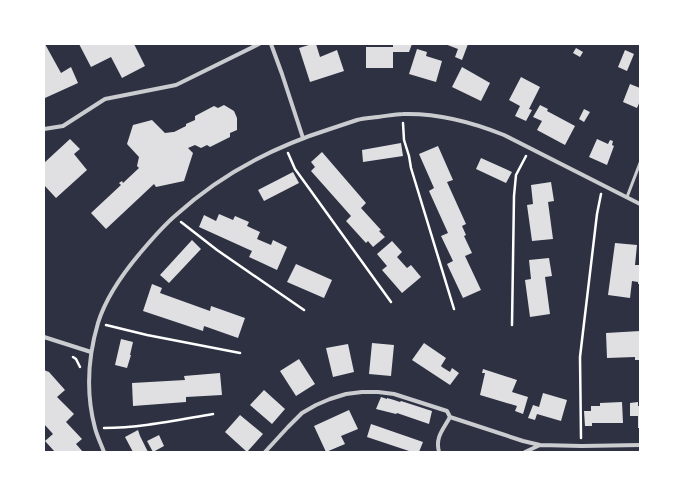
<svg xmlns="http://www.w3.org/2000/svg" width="684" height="496" font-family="Rubik,sans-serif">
	<rect width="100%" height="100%" fill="#2d3142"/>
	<!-- building -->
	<path fill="#e0e0e3" d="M 44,44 L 45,44 L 61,73 L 71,67 L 78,83 L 45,98 L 44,97 Z
		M 79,44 L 134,44 L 145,66 L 122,78 L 111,57 L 91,67 Z
		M 312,44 L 316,44 L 320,57 L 337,50 L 344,71 L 310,82 L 299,48 Z
		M 393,44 L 412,44 L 409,52 L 393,52 L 393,68 L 366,68 L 366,47 L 393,47 Z
		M 445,44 L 468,44 L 462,60 L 455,57 L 458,49 Z
		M 576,48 L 583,52 L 580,57 L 573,53 Z
		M 417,49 L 427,52 L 426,56 L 442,61 L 436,82 L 409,74 Z
		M 625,50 L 634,54 L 627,71 L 618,67 Z
		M 462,67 L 490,83 L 481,101 L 452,87 Z
		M 521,77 L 540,87 L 529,109 L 532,110 L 526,121 L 515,116 L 520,106 L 509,100 Z
		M 630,84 L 640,88 L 640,101 L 637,108 L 623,102 Z
		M 224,105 L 234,111 L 237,118 L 237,130 L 230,133 L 230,137 L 210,147 L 207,145 L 201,148 L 195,145 L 188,148 L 193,153 L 184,181 L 156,187 L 154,184 L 106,229 L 91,213 L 121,185 L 119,183 L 122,181 L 123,183 L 139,168 L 137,166 L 139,157 L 127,144 L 133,125 L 152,120 L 165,133 L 173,132 L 174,132 L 186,126 L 186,124 L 195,120 L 195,116 L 214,106 L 218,108 Z
		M 540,105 L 548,109 L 547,111 L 575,126 L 565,145 L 537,130 L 542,121 L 533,117 Z
		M 584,109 L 590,112 L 584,122 L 579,119 Z
		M 70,139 L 80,149 L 74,154 L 87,170 L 56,198 L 44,185 L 44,163 Z
		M 597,139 L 608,144 L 610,140 L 613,141 L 612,145 L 614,146 L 607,165 L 589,157 Z
		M 401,143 L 403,156 L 363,162 L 362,150 Z
		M 438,146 L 453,180 L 447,182 L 466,224 L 462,226 L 466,235 L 464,236 L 472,253 L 465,256 L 481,290 L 463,298 L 447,264 L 453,261 L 441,236 L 448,233 L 429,191 L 434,188 L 419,154 Z
		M 322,152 L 366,203 L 361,208 L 381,230 L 379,231 L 385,237 L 373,247 L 368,241 L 366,243 L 346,221 L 351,216 L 311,171 L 315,167 L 311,162 Z
		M 481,158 L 512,172 L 506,183 L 476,169 Z
		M 293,172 L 299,183 L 264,201 L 258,190 Z
		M 551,182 L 554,201 L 548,202 L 553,239 L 532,241 L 527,205 L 533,204 L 531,185 Z
		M 219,214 L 233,220 L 235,216 L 249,222 L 247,226 L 260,232 L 257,239 L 271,245 L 273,240 L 287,247 L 277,270 L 249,257 L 252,251 L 199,227 L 204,215 L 216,221 Z
		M 192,240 L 201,249 L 169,283 L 160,275 Z
		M 392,241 L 402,252 L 397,257 L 407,268 L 411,265 L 421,277 L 402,293 L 382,270 L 387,266 L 377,254 Z
		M 615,243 L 637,245 L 635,265 L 640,265 L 640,284 L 638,284 L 638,282 L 632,281 L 630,298 L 608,295 Z
		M 549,258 L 552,276 L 545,277 L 550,314 L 530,317 L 525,280 L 531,279 L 529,260 Z
		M 296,264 L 332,280 L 324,298 L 287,282 Z
		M 152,284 L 162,288 L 160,293 L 210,311 L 211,306 L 245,318 L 238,338 L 204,326 L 203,331 L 143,311 Z
		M 640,331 L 640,360 L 635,360 L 635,357 L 607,358 L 606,333 Z
		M 121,339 L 133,342 L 130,355 L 131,355 L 127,368 L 115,365 Z
		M 372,343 L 394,345 L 391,376 L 369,374 Z
		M 424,343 L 446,358 L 441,366 L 442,367 L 450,372 L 452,368 L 459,373 L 450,385 L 412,360 Z
		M 348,344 L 354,372 L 333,377 L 326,348 Z
		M 299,359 L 315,384 L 296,396 L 280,371 Z
		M 483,369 L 517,380 L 512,392 L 528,397 L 523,414 L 515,411 L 517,406 L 480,395 L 485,373 L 482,373 Z
		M 44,370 L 49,372 L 65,390 L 57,397 L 74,414 L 66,422 L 82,439 L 76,444 L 83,452 L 55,452 L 45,441 L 53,434 L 44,424 Z
		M 220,373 L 222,395 L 186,397 L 186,402 L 133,406 L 132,383 L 185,380 L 184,376 Z
		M 264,390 L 285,409 L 272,424 L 250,405 Z
		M 543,393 L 567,400 L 561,421 L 537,414 L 535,420 L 528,418 L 533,405 L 539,407 Z
		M 381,397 L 387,399 L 387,398 L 394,400 L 400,402 L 401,401 L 432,411 L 429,424 L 397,413 L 396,414 L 376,409 Z
		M 622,402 L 623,423 L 592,423 L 592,426 L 585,426 L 584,411 L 591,411 L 591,406 L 600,406 L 600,403 Z
		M 638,402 L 638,406 L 640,406 L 640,428 L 638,428 L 638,416 L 630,416 L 630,403 Z
		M 349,410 L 358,429 L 341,436 L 345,444 L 326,452 L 314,426 Z
		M 240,415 L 263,434 L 247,452 L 225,432 Z
		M 371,424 L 423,442 L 419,452 L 412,452 L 367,437 Z
		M 138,430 L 140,436 L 148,452 L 133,452 L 125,437 Z
		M 159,435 L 164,446 L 153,452 L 147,441 Z"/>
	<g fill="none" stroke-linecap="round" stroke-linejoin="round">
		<!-- path -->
		<path stroke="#fff" stroke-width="2.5" d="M 403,123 L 404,140 L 409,156 L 411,168 L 454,309
			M 288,153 L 295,169 L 303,180 L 391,302
			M 181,222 L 217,250 L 304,310
			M 106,325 L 147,335 L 240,353
			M 512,325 L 514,196 L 516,175 L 526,156
			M 73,357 L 76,359 L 80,367
			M 104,428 C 140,428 177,420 213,414
			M 581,438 L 580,357 L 597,214 L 601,194"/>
		<!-- service -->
		<path stroke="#caccd0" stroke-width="3" d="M 627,197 L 640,163"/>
		<!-- minor -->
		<path stroke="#caccd0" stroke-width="4" d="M 271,44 L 282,74 L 303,138
			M 44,129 L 63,126 L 105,99 L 176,85 L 259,44
			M 44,337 L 91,352
			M 104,452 C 101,444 97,436 95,428 C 86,394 88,357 98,323 C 106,297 124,272 141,252 C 152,239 163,226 176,215 C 220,175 273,147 330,129 C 339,126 348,123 357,120 C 364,118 371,118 378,117 C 387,116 395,114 403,114 C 438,113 472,122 504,135 L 640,204
			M 265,452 L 288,427 L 302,413 L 316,405 L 330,399 L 346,394 L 362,392 L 378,392 L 394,394 L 447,411 L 450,417
			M 439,452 C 435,437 443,430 450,417 L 523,441 L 540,445 L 582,446 L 640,445
			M 525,452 L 540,445"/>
	</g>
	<!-- border -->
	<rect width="684" height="496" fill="none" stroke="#ffffff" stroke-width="90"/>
</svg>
